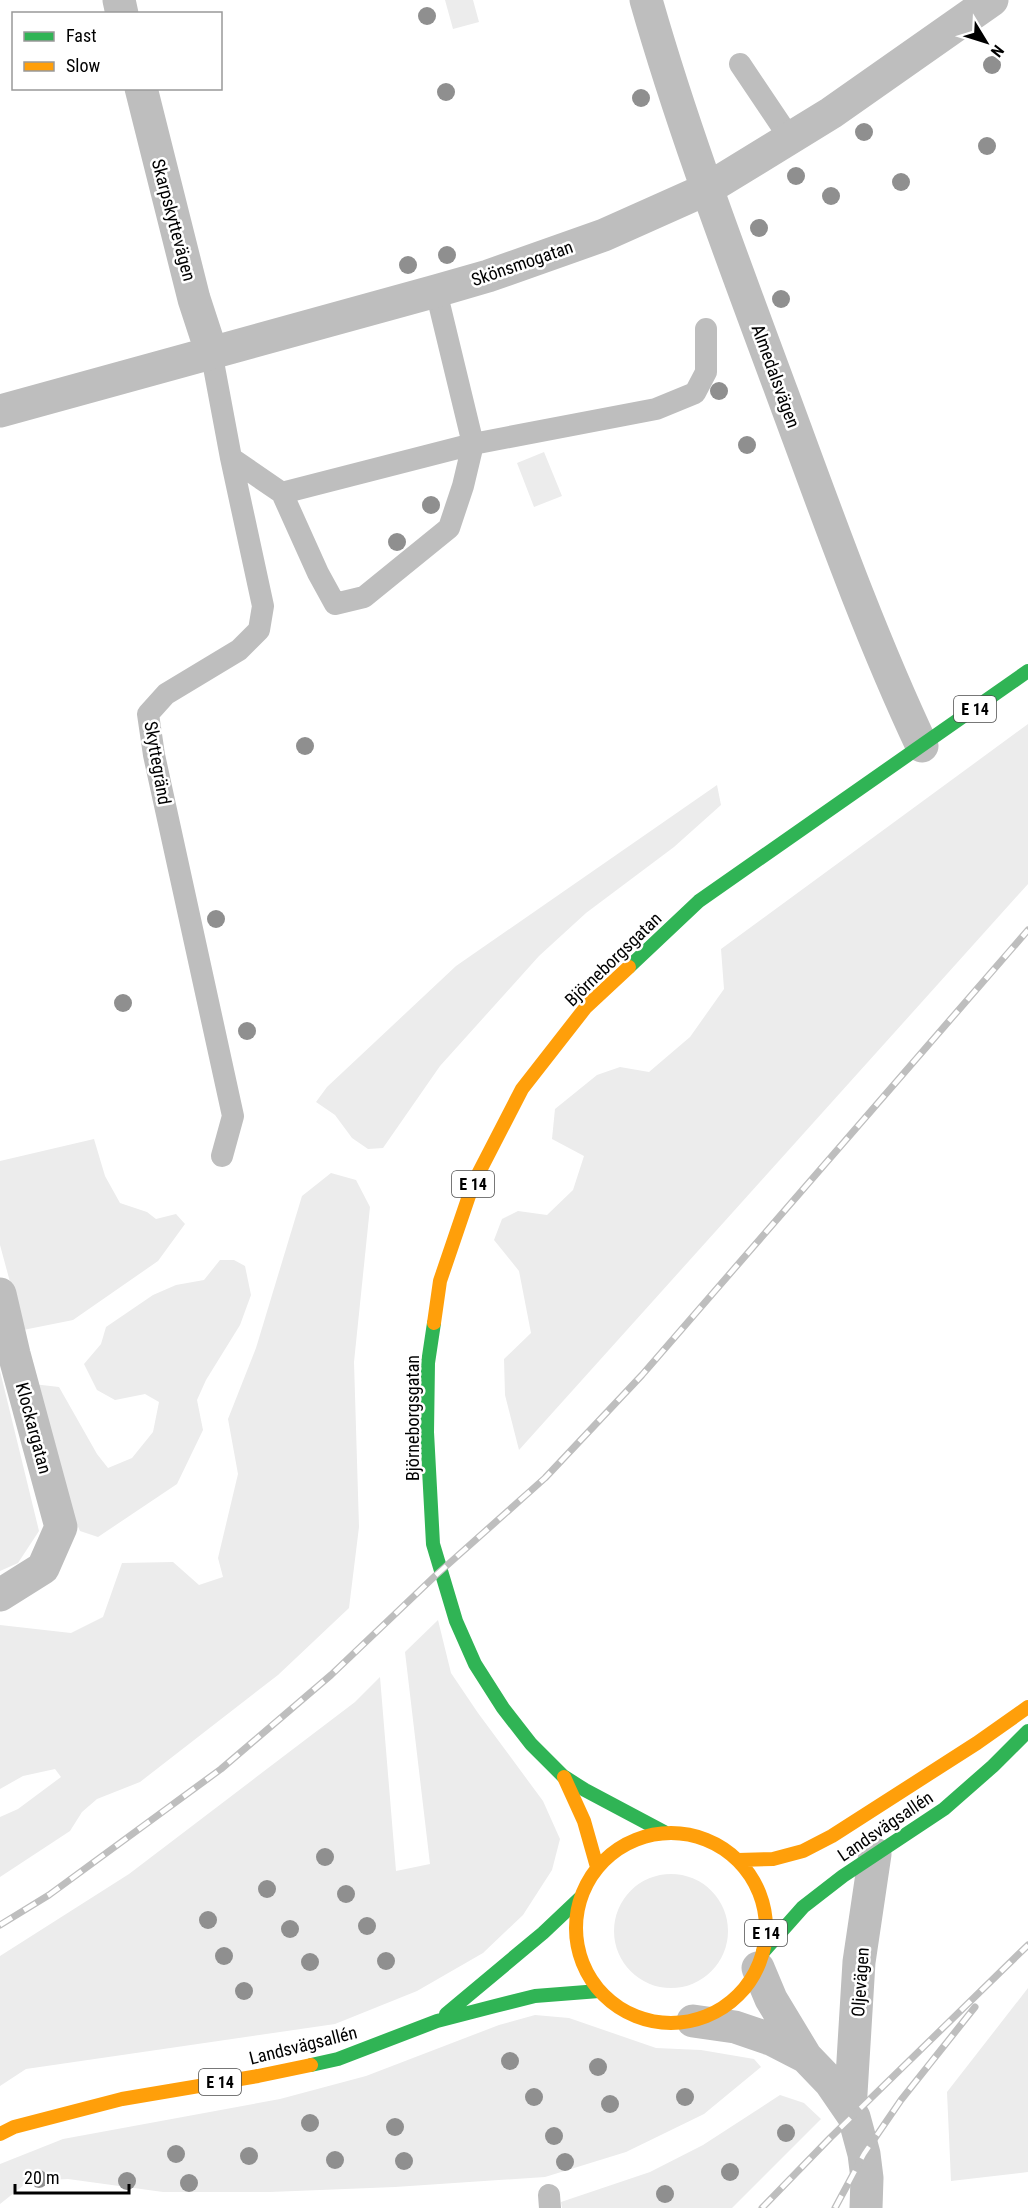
<svg xmlns="http://www.w3.org/2000/svg" width="1028" height="2208" font-family="'Roboto Condensed',sans-serif">
	<rect width="100%" height="100%" fill="#fff"/>
	<!-- green -->
	<path fill="#ececec" d="M 445,0 L 473,0 L 479,22 L 453,29 Z
		M 544,452 L 562,496 L 534,507 L 517,463 Z
		M 1028,724 L 1028,884 L 519,1450 L 505,1395 L 504,1359 L 531,1333 L 519,1271 L 494,1240 L 502,1219 L 518,1211 L 547,1215 L 573,1190 L 584,1156 L 552,1139 L 555,1109 L 597,1075 L 620,1067 L 649,1072 L 690,1037 L 724,989 L 721,949 Z
		M 717,785 L 721,805 L 674,847 L 586,913 L 539,956 L 440,1066 L 383,1148 L 368,1149 L 352,1138 L 335,1115 L 316,1102 L 327,1087 L 456,966 Z
		M 94,1139 L 105,1176 L 120,1203 L 147,1212 L 156,1219 L 176,1214 L 185,1224 L 158,1261 L 73,1320 L 23,1330 L 0,1245 L 0,1161 Z
		M 331,1173 L 356,1180 L 370,1207 L 354,1362 L 359,1527 L 349,1608 L 278,1675 L 140,1782 L 97,1799 L 82,1812 L 70,1831 L 0,1877 L 0,1817 L 18,1809 L 61,1777 L 55,1769 L 23,1776 L 0,1789 L 0,1625 L 71,1633 L 103,1617 L 122,1563 L 173,1562 L 199,1585 L 223,1577 L 218,1558 L 238,1474 L 228,1419 L 256,1348 L 302,1196 Z
		M 220,1260 L 234,1260 L 245,1266 L 251,1295 L 240,1325 L 206,1380 L 197,1400 L 203,1430 L 177,1484 L 98,1537 L 80,1531 L 62,1491 L 33,1384 L 59,1387 L 97,1454 L 108,1468 L 132,1458 L 153,1432 L 159,1402 L 145,1394 L 115,1400 L 97,1390 L 84,1364 L 101,1344 L 106,1327 L 153,1295 L 176,1285 L 204,1280 Z
		M 0,1371 L 39,1531 L 18,1563 L 0,1571 Z
		M 438,1620 L 451,1673 L 478,1713 L 543,1801 L 560,1839 L 552,1870 L 523,1915 L 483,1953 L 417,1991 L 335,2024 L 26,2069 L 0,2086 L 0,1956 L 129,1874 L 355,1702 L 380,1677 L 396,1871 L 430,1864 L 405,1652 Z
		M614 1931a57 57 0 1 1 114 0a57 57 0 1 1-114 0Z
		M 1028,1988 L 1028,2172 L 951,2181 L 947,2092 Z
		M 535,2015 L 569,2018 L 656,2048 L 701,2050 L 754,2059 L 761,2067 L 704,2114 L 626,2152 L 545,2177 L 395,2187 L 270,2192 L 163,2192 L 68,2179 L 29,2181 L 0,2204 L 0,2164 L 63,2139 L 280,2099 L 366,2076 L 499,2025 Z
		M 780,2095 L 804,2103 L 821,2119 L 732,2208 L 562,2208 L 561,2202 L 650,2172 L 703,2145 Z"/>
	<g fill="none" stroke-linecap="round" stroke-linejoin="round">
		<!-- lane -->
		<path stroke="#bebebe" stroke-width="22" d="M 740,64 L 789,137
			M 211,351 L 231,458 L 263,606 L 259,630 L 239,650 L 166,694 L 148,714 L 154,755 L 233,1116 L 222,1156
			M 231,458 L 282,493 L 318,573 L 335,604 L 364,597 L 449,528 L 463,486 L 473,444 L 436,291
			M 282,493 L 473,444 L 656,409 L 695,393 L 706,372 L 706,329
			M 549,2195 L 550,2208"/>
		<!-- street -->
		<path stroke="#bebebe" stroke-width="33" d="M 119,0 L 122,14
			M 646,0 C 684,133 734,263 782,393 C 826,512 868,631 922,746
			M 141,88 L 194,299 L 211,351
			M 0,411 L 436,291 L 488,276 L 604,235 L 707,189 L 831,113 L 992,0
			M 0,1294 L 14,1354 L 61,1527 L 43,1568 L 0,1595
			M 758,1968 L 771,1999 L 806,2057 L 830,2082 L 854,2117 L 864,2154 L 867,2178 L 866,2208
			M 693,2021 L 735,2027 L 773,2040 L 806,2057
			M 850,2110 L 859,1962 L 875,1854"/>
		<!-- fast -->
		<path stroke="#30b455" stroke-width="14" d="M 629,967 L 699,901 L 1028,671
			M 434,1323 L 428,1363 L 427,1432 L 433,1544 L 456,1621 L 475,1664 L 503,1708 L 531,1744 L 563,1776 L 585,1790 L 664,1832
			M 763,1952 L 803,1907 L 843,1876 L 944,1809 L 993,1766 L 1028,1731
			M 446,2014 L 543,1933 L 580,1898
			M 311,2065 L 338,2059 L 437,2021 L 495,2006 L 535,1996 L 599,1991"/>
		<!-- slow -->
		<path stroke="#ff9f0a" stroke-width="14" d="M 434,1323 L 440,1281 L 473,1184 L 522,1089 L 586,1007 L 629,967
			M 564,1777 L 584,1821 L 597,1867
			M576 1928a95 95 0 1 1 190 0a95 95 0 1 1-190 0Z
			M 738,1860 L 773,1859 L 803,1851 L 832,1836 L 977,1743 L 1028,1707
			M 0,2134 L 14,2127 L 122,2099 L 258,2076 L 311,2065"/>
		<!-- rail casing -->
		<g stroke="#bebebe" stroke-width="7">
			<path id="rail" d="M 0,1925 L 49,1895 L 221,1769 L 331,1675 L 435,1576 L 545,1478 L 642,1375 L 1028,930
				M 762,2208 L 830,2138 L 1028,1945
				M 835,2208 L 864,2154 L 901,2100 L 975,2007"/>
		</g>
		<!-- rail -->
		<use href="#rail" stroke="#fff" stroke-width="4.5" stroke-dasharray="14" stroke-linecap="butt"/>
	</g>
	<!-- trees -->
	<g fill="#8f8f8f">
		<circle cx="427" cy="16" r="9"/>
		<circle cx="992" cy="65" r="9"/>
		<circle cx="446" cy="92" r="9"/>
		<circle cx="641" cy="98" r="9"/>
		<circle cx="864" cy="132" r="9"/>
		<circle cx="987" cy="146" r="9"/>
		<circle cx="796" cy="176" r="9"/>
		<circle cx="901" cy="182" r="9"/>
		<circle cx="831" cy="196" r="9"/>
		<circle cx="759" cy="228" r="9"/>
		<circle cx="447" cy="255" r="9"/>
		<circle cx="408" cy="265" r="9"/>
		<circle cx="781" cy="299" r="9"/>
		<circle cx="719" cy="391" r="9"/>
		<circle cx="747" cy="445" r="9"/>
		<circle cx="431" cy="505" r="9"/>
		<circle cx="397" cy="542" r="9"/>
		<circle cx="305" cy="746" r="9"/>
		<circle cx="216" cy="919" r="9"/>
		<circle cx="123" cy="1003" r="9"/>
		<circle cx="247" cy="1031" r="9"/>
		<circle cx="325" cy="1857" r="9"/>
		<circle cx="267" cy="1889" r="9"/>
		<circle cx="346" cy="1894" r="9"/>
		<circle cx="208" cy="1920" r="9"/>
		<circle cx="367" cy="1926" r="9"/>
		<circle cx="290" cy="1929" r="9"/>
		<circle cx="224" cy="1956" r="9"/>
		<circle cx="386" cy="1961" r="9"/>
		<circle cx="310" cy="1962" r="9"/>
		<circle cx="244" cy="1991" r="9"/>
		<circle cx="510" cy="2061" r="9"/>
		<circle cx="598" cy="2067" r="9"/>
		<circle cx="534" cy="2097" r="9"/>
		<circle cx="685" cy="2097" r="9"/>
		<circle cx="610" cy="2104" r="9"/>
		<circle cx="310" cy="2123" r="9"/>
		<circle cx="395" cy="2127" r="9"/>
		<circle cx="786" cy="2133" r="9"/>
		<circle cx="554" cy="2136" r="9"/>
		<circle cx="176" cy="2154" r="9"/>
		<circle cx="249" cy="2156" r="9"/>
		<circle cx="335" cy="2160" r="9"/>
		<circle cx="404" cy="2161" r="9"/>
		<circle cx="565" cy="2162" r="9"/>
		<circle cx="730" cy="2172" r="9"/>
		<circle cx="39" cy="2179" r="9"/>
		<circle cx="127" cy="2181" r="9"/>
		<circle cx="189" cy="2183" r="9"/>
		<circle cx="665" cy="2194" r="9"/>
	</g>
	<g text-anchor="middle" dominant-baseline="central" stroke-width="5" stroke-linejoin="round" paint-order="stroke">
		<!-- shield labels -->
		<g fill="#fff" stroke="#4c4c4c" stroke-width="1.5">
			<rect x="954" y="696" width="42" height="26" rx="4.5"/>
			<rect x="452" y="1171" width="42" height="26" rx="4.5"/>
			<rect x="745" y="1920" width="42" height="26" rx="4.5"/>
			<rect x="199" y="2069" width="42" height="26" rx="4.5"/>
		</g>
		<g font-size="16" font-weight="bold" fill="#000">
			<text x="975" y="709">E 14</text>
			<text x="473" y="1184">E 14</text>
			<text x="766" y="1933">E 14</text>
			<text x="220" y="2082">E 14</text>
		</g>
		<!-- street labels -->
		<g font-size="18" fill="#000" stroke="#fff">
			<text transform="translate(174 220) rotate(75)">Skarpskyttevägen</text>
			<text transform="translate(522 263) rotate(-19)">Skönsmogatan</text>
			<text transform="translate(776 376) rotate(70)">Almedalsvägen</text>
			<text transform="translate(158 763) rotate(80)">Skyttegränd</text>
			<text transform="translate(613 959) rotate(-44)">Björneborgsgatan</text>
			<text transform="translate(412 1418) rotate(-90)">Björneborgsgatan</text>
			<text transform="translate(34 1428) rotate(75)">Klockargatan</text>
			<text transform="translate(885 1826) rotate(-34)">Landsvägsallén</text>
			<text transform="translate(860 1982) rotate(-86)">Oljevägen</text>
			<text transform="translate(303 2045) rotate(-14)">Landsvägsallén</text>
		</g>
	</g>
	<!-- legend -->
	<rect x="12" y="12" width="210" height="78" fill="#ffffff" stroke="#999999" stroke-width="1.5"/>
	<rect x="24" y="32" width="30" height="9" fill="#30b455" stroke="#999999" stroke-width="1.5"/>
	<text x="66" y="42" font-size="18" fill="#000000">Fast</text>
	<rect x="24" y="62" width="30" height="9" fill="#ff9f0a" stroke="#999999" stroke-width="1.5"/>
	<text x="66" y="72" font-size="18" fill="#000000">Slow</text>
	<!-- north arrow -->
	<g transform="translate(986 42) rotate(128)" stroke="#ffffff" stroke-width="4.5" paint-order="stroke">
	<path d="M0-4.5L10 22L0 15L-10 22Z" fill="#000000"/>
	<text y="-9" font-size="16" font-weight="bold" text-anchor="middle" fill="#000000">N</text>
	</g>
	<!-- scale -->
	<path d="M15 2184v9h114v-9" fill="none" stroke="#000000" stroke-width="3"/>
	<text x="24" y="2184" font-size="18" fill="#000000" stroke="#ffffff" stroke-width="4.5" paint-order="stroke">20 m</text>
</svg>
